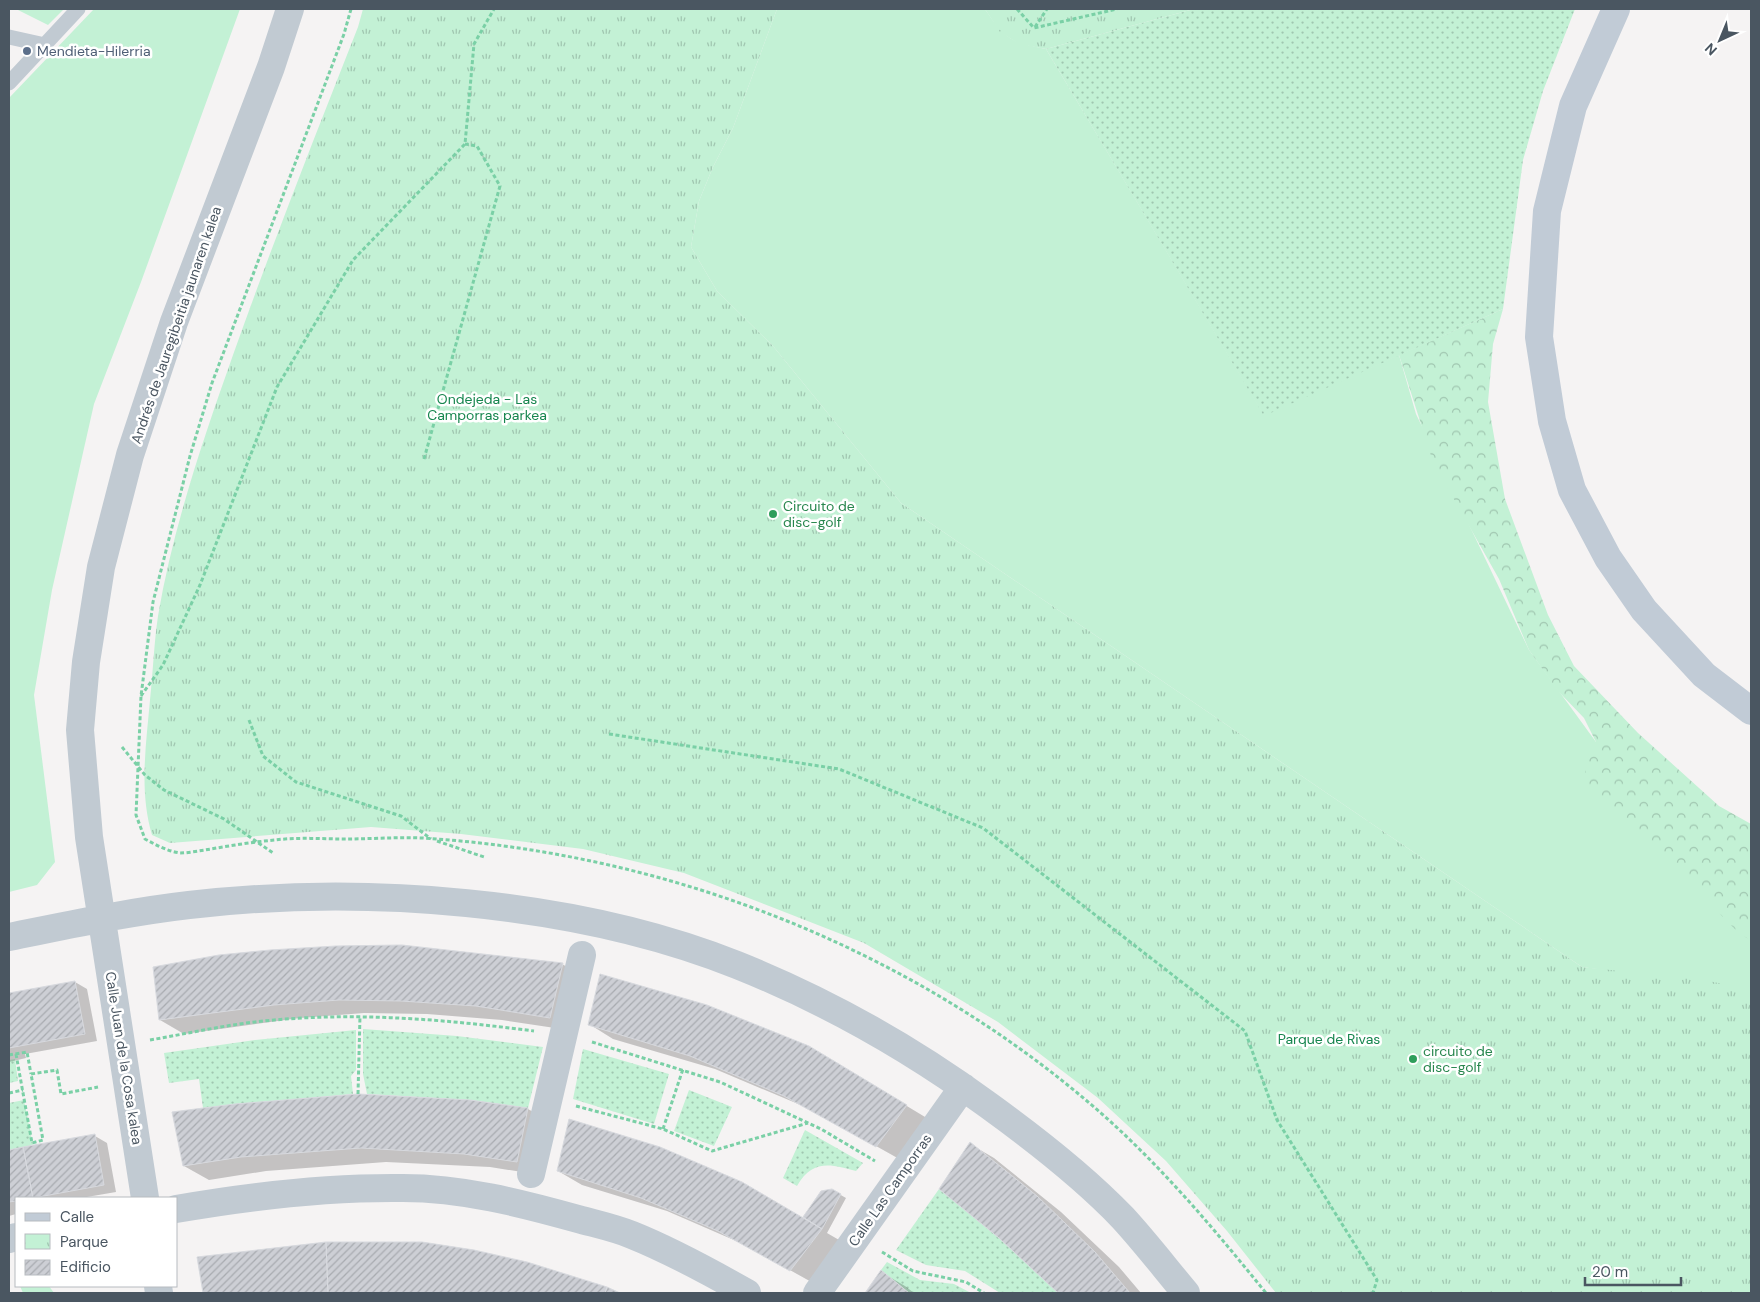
<svg xmlns="http://www.w3.org/2000/svg" width="1760" height="1302" font-family="'DM Sans',sans-serif">
	<defs>
		<pattern id="forest-crowns" width="20" height="18" patternUnits="userSpaceOnUse" patternTransform="scale(1.25)"><rect width="20" height="18" fill="#c3f1d5"/><path d="M2 6a3 3 0 1 1 6 0M12 15a3 3 0 1 1 6 0" fill="none" stroke="#a0c6b0"/></pattern>
		<pattern id="park-tufts" width="24" height="20" patternUnits="userSpaceOnUse" patternTransform="scale(1.25)"><rect width="24" height="20" fill="#c3f1d5"/><path d="M3 7l-1-3M5 7V3M7 7l1-3M15 17l-1-3M17 17v-4M19 17l1-3" fill="none" stroke="#a0c6b0"/></pattern>
		<pattern id="garden-dots" width="8" height="8" patternUnits="userSpaceOnUse" patternTransform="scale(1.25)"><rect width="8" height="8" fill="#c3f1d5"/><path d="M2 2h.1M6 6h.1" fill="none" stroke="#a0c6b0" stroke-width="1.8" stroke-linecap="round"/></pattern>
		<pattern id="building-hatch" width="6" height="6" patternUnits="userSpaceOnUse" patternTransform="scale(1.25)"><rect width="6" height="6" fill="#cdcfd5"/><path d="M-1 1l2-2M0 6l6-6M5 7l2-2" fill="none" stroke="#a8abb0"/></pattern>
	</defs>
	<rect width="100%" height="100%" fill="#f5f3f3"/>
	<!-- grass -->
	<path fill="#c3f1d5" d="M 16,9 L 64,9 L 48,25 Z
		M 94,9 L 240,9 L 141,282 L 94,404 L 52,590 L 34,695 L 55,862 L 37,885 L 9,892 L 9,98 Z
		M 777,9 L 985,9 C 1005,39 1010,42 1046,49 L 1264,415 L 1399,355 L 1416,414 L 1529,650 L 1596,742 L 1751,924 L 1751,990 L 1582,967 L 901,503 L 773,346 L 717,291 L 691,247 L 699,201 L 713,167 L 733,128 Z
		M 20,1286 L 49,1286 L 54,1293 L 23,1293 Z"/>
	<!-- forest -->
	<path fill="url(#forest-crowns)" d="M 1503,309 L 1493,344 L 1488,402 L 1505,499 L 1548,615 L 1574,666 L 1638,733 L 1719,806 L 1751,824 L 1751,940 C 1730,931 1704,893 1687,875 C 1668,857 1648,839 1628,821 C 1613,809 1592,798 1586,778 C 1582,767 1592,752 1596,742 L 1584,718 L 1558,691 L 1529,650 L 1499,579 L 1433,462 L 1399,355 Z"/>
	<!-- park -->
	<path fill="url(#park-tufts)" d="M 363,9 L 777,9 L 733,128 L 713,167 L 699,201 L 691,247 L 717,291 L 773,346 L 901,503 L 1582,967 L 1697,979 L 1751,989 L 1751,1293 L 1276,1293 L 1227,1231 L 1166,1161 L 1098,1098 L 998,1022 L 864,943 L 684,873 L 583,849 L 461,834 L 371,827 L 170,843 L 152,835 C 139,791 146,745 150,700 C 153,672 154,643 158,616 C 173,527 203,440 233,355 C 272,245 315,136 358,27 Z
		M 985,9 L 1194,9 L 1046,49 L 1019,44 L 1000,32 Z"/>
	<!-- garden -->
	<path fill="url(#garden-dots)" d="M 1194,9 L 1575,9 L 1543,91 L 1523,160 L 1503,309 L 1264,416 L 1046,49 Z
		M 363,1029 L 457,1036 L 543,1047 L 528,1108 L 470,1100 L 367,1094 L 363,1074 Z
		M 356,1030 L 356,1070 L 351,1076 L 353,1094 L 203,1108 L 199,1079 L 169,1083 L 164,1053 L 255,1040 Z
		M 583,1049 L 669,1074 L 654,1124 L 573,1099 Z
		M 15,1059 L 18,1081 L 9,1083 L 9,1060 Z
		M 689,1090 L 732,1107 L 714,1146 L 674,1131 Z
		M 24,1100 L 33,1145 L 9,1150 L 9,1103 Z
		M 805,1130 L 863,1163 L 856,1171 C 831,1164 812,1159 797,1186 L 783,1178 Z
		M 939,1189 L 999,1238 L 1058,1293 L 1000,1293 L 965,1271 L 926,1265 L 896,1250 Z
		M 887,1262 L 920,1280 L 954,1284 L 971,1293 L 909,1293 L 881,1270 Z"/>
	<!-- shadow -->
	<path fill="#0003" d="M 562,964 L 586,978 L 575,1031 L 502,1020 L 427,1014 L 364,1013 L 300,1018 L 184,1034 L 160,1020 Z
		M 75,982 L 87,989 L 97,1041 L 25,1054 L 26,1058 L 9,1062 L 9,995 Z
		M 589,1024 L 834,1062 L 930,1120 L 901,1160 L 810,1109 L 715,1069 L 613,1039 Z
		M 528,1109 L 552,1123 L 541,1175 L 490,1167 L 386,1162 L 266,1171 L 209,1180 L 184,1166 Z
		M 95,1136 L 107,1143 L 116,1192 L 81,1198 L 16,1198 L 16,1214 L 9,1216 L 9,1151 Z
		M 970,1144 L 994,1158 L 1061,1212 L 1119,1267 L 1141,1293 L 1060,1293 Z
		M 558,1171 L 815,1226 L 832,1190 L 846,1198 L 827,1233 L 846,1244 L 815,1284 L 743,1244 L 667,1211 L 582,1185 Z
		M 198,1258 L 606,1288 L 617,1293 L 204,1293 Z
		M 881,1272 L 905,1286 L 914,1293 L 867,1293 Z"/>
	<!-- building -->
	<path fill="url(#building-hatch)" stroke="#d7d9de" d="M 402,945 L 563,963 L 550,1018 L 476,1006 L 401,1001 L 339,1000 L 274,1005 L 159,1020 L 153,967 L 219,955 L 270,950 L 336,946 Z
		M 600,974 L 707,1005 L 809,1046 L 907,1105 L 876,1147 L 784,1096 L 690,1056 L 588,1025 Z
		M 75,981 L 85,1034 L 9,1048 L 9,993 Z
		M 358,1094 L 470,1100 L 528,1108 L 517,1162 L 464,1154 L 361,1148 L 241,1157 L 183,1166 L 172,1112 L 235,1104 Z
		M 569,1119 L 660,1147 L 742,1182 L 822,1229 L 790,1271 L 718,1231 L 641,1198 L 557,1171 Z
		M 95,1134 L 104,1185 L 33,1198 L 23,1147 Z
		M 970,1142 L 1037,1196 L 1095,1252 L 1130,1293 L 1058,1293 L 999,1238 L 939,1189 Z
		M 23,1147 L 33,1198 L 16,1198 L 16,1201 L 9,1202 L 9,1150 Z
		M 832,1189 L 841,1194 L 822,1229 L 803,1217 L 821,1191 Z
		M 326,1242 L 328,1293 L 203,1293 L 197,1257 Z
		M 326,1242 L 422,1242 L 474,1250 L 527,1262 L 607,1287 L 605,1293 L 328,1293 Z
		M 881,1270 L 909,1293 L 865,1293 Z
		M 607,1287 L 620,1293 L 605,1293 Z"/>
	<g fill="none" stroke-linecap="round" stroke-linejoin="round">
		<!-- path -->
		<path stroke="#7ad0a6" stroke-width="3" stroke-dasharray="4 2.5" stroke-linecap="butt" d="M 351,9 L 344,34 L 212,383 L 190,456 L 153,602 L 141,696 L 136,815 L 145,839 C 156,845 167,851 180,853 C 188,853 197,851 205,850 C 228,846 252,842 275,840 C 298,837 322,839 345,839 C 370,839 396,837 422,838 C 669,853 916,950 1102,1114 C 1163,1168 1215,1230 1266,1293
			M 1017,9 L 1034,28 L 1117,9
			M 1035,27 L 1047,9
			M 424,459 L 500,186 L 477,146 L 465,144
			M 141,696 L 163,665 L 200,585 L 277,387 L 353,260 L 465,144 L 474,44 L 494,9
			M 249,720 L 263,756 L 296,782 L 401,816 L 431,839
			M 609,734 L 839,769 L 983,828 L 1245,1031 L 1277,1120 L 1377,1280 L 1373,1293
			M 122,747 L 145,775 L 164,790 L 224,819 L 273,853
			M 437,841 L 484,857
			M 150,1040 C 185,1034 220,1026 255,1022 C 348,1011 442,1019 534,1031
			M 592,1042 L 720,1082 L 821,1129 L 875,1161
			M 16,1054 L 32,1143 L 43,1140 L 31,1074 L 57,1070 L 61,1094 L 98,1087
			M 9,1055 L 27,1052 L 31,1074
			M 9,1093 L 23,1090
			M 358,1094 L 360,1016
			M 576,1106 L 663,1129 L 712,1151 L 808,1123
			M 663,1129 L 683,1069
			M 882,1252 L 913,1271 L 966,1282 L 984,1293"/>
		<!-- lane -->
		<path stroke="#c1cad2" stroke-width="15" d="M 9,37 L 45,45
			M 9,83 L 78,9"/>
		<!-- street -->
		<path stroke="#c1cad2" stroke-width="28" d="M 9,937 C 69,925 128,912 189,905 C 362,885 574,900 737,965 C 827,1001 910,1048 988,1105 C 1035,1139 1083,1176 1123,1218 C 1145,1242 1165,1268 1186,1293
			M 531,1174 L 582,955
			M 145,1198 L 89,837 L 80,730 L 86,662 L 101,567 L 130,455 L 174,322 L 271,67 L 290,9
			M 176,1209 C 251,1196 326,1187 403,1188 C 462,1188 521,1203 578,1219 C 596,1224 615,1228 632,1235 C 672,1251 710,1272 747,1293
			M 9,1239 L 16,1237
			M 158,1286 L 159,1293
			M 817,1293 L 963,1087"/>
		<!-- secondary -->
		<path stroke="#c1cbd6" stroke-width="28" d="M 1616,9 L 1573,106 L 1547,211 L 1539,337 L 1552,421 L 1572,490 L 1608,558 L 1644,610 L 1704,675 L 1751,711"/>
	</g>
	<!-- markers -->
	<circle fill="#5c6f8a" stroke="#fff" stroke-width="2" cx="27" cy="51" r="5"/>
	<g fill="#2e9e5b" stroke="#fff" stroke-width="2">
		<circle cx="773" cy="514" r="5"/>
		<circle cx="1413" cy="1059" r="5"/>
	</g>
	<g text-anchor="middle" dominant-baseline="central" stroke-width="5" stroke-linejoin="round" paint-order="stroke">
		<!-- service labels -->
		<g font-size="14" fill="#4e5e75" stroke="#fff" text-anchor="start">
			<text x="37" y="51">Mendieta-Hilerria</text>
		</g>
		<!-- street labels -->
		<g font-size="14" fill="#4a5661" stroke="#fff">
			<text transform="translate(176 325) rotate(-71)">Andrés de Jauregibeitia jaunaren kalea</text>
			<text transform="translate(124 1058) rotate(81)">Calle Juan de la Cosa kalea</text>
			<text transform="translate(890 1190) rotate(-55)">Calle Las Camporras</text>
		</g>
		<!-- park labels -->
		<g font-size="14" fill="#17864f" stroke="#fff">
			<text x="487" y="399">Ondejeda - Las<tspan x="487" dy="16">Camporras parkea</tspan></text>
			<text x="1329" y="1039">Parque de Rivas</text>
		</g>
		<!-- leisure labels -->
		<g font-size="14" fill="#27864d" stroke="#fff" text-anchor="start">
			<text x="783" y="506">Circuito de<tspan x="783" dy="16">disc-golf</tspan></text>
			<text x="1423" y="1051">circuito de<tspan x="1423" dy="16">disc-golf</tspan></text>
		</g>
	</g>
	<!-- border -->
	<rect width="1760" height="1302" fill="none" stroke="#4a5661" stroke-width="20"/>
	<!-- legend -->
	<rect x="15" y="1197" width="162" height="90" fill="#ffffff" stroke="#b7bbc0"/>
	<rect x="25" y="1213" width="25" height="8" fill="#c1cbd6" stroke="#b7bbc0"/>
	<text x="60" y="1222" font-size="15" fill="#4a5661">Calle</text>
	<rect x="25" y="1234" width="25" height="15" fill="url(#park-tufts)" stroke="#b7bbc0"/>
	<text x="60" y="1247" font-size="15" fill="#4a5661">Parque</text>
	<rect x="25" y="1260" width="25" height="15" fill="url(#building-hatch)" stroke="#b7bbc0"/>
	<text x="60" y="1272" font-size="15" fill="#4a5661">Edificio</text>
	<!-- north arrow -->
	<g transform="translate(1720 40) rotate(224)" stroke="#ffffff" stroke-width="4" paint-order="stroke">
	<path d="M0-4L9 19L0 12L-9 19Z" fill="#4a5661"/>
	<text y="-8" font-size="14" font-weight="bold" text-anchor="middle" fill="#4a5661">N</text>
	</g>
	<!-- scale -->
	<path d="M1585 1277v8h96v-8" fill="none" stroke="#4a5661" stroke-width="2.5"/>
	<text x="1592" y="1277" font-size="15" fill="#4a5661" stroke="#ffffff" stroke-width="4" paint-order="stroke">20 m</text>
</svg>
